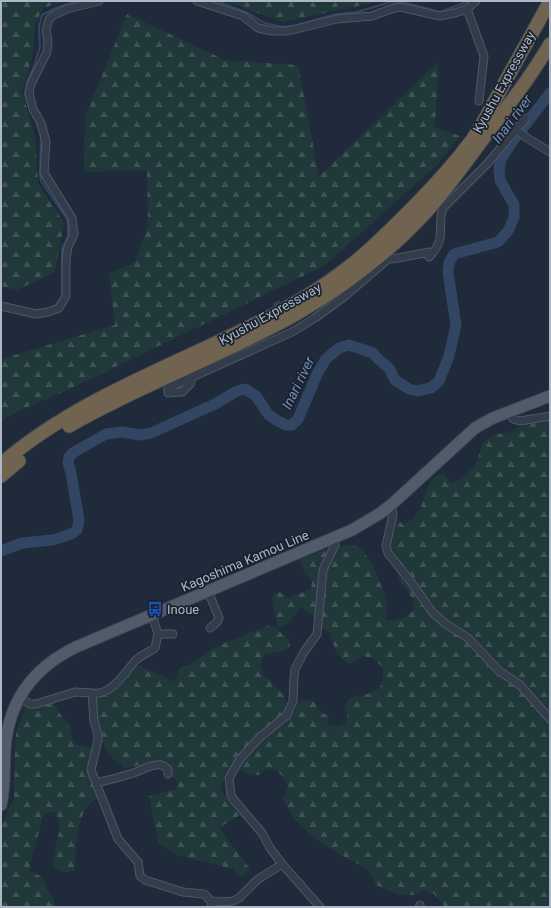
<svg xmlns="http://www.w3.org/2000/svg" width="551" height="908" font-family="Roboto,sans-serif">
	<defs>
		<pattern id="forest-firs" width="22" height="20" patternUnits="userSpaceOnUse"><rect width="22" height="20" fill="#21383b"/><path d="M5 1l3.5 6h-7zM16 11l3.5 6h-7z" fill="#3f5356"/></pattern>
	</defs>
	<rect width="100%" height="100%" fill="#1f2a3a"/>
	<!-- forest -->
	<path fill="url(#forest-firs)" d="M 1,1 L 67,1 L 43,8 L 35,24 L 33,54 L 22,91 L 35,137 L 38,183 L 64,223 L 55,272 L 17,290 L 1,286 Z
		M 223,1 L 381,1 L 284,22 Z
		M 127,14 L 225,60 L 298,65 L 319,176 L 439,61 L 435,127 L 460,136 L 437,165 L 324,266 L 76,386 L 12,414 L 1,422 L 1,359 L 115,325 L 109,274 L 135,262 L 148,227 L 147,170 L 84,172 L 85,117 Z
		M 550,414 L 550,907 L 445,907 L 434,894 L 424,891 L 413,895 L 398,895 L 376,885 L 369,870 L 341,855 L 321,843 L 294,819 L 283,799 L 288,785 C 284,777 278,770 269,768 C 264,770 262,774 258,775 C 251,777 241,772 238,766 L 256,743 L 295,711 L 298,701 C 324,697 310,709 329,716 L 328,724 L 330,726 L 337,727 L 345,723 L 348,715 L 344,706 L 350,698 C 370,692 385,696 383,668 L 373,658 L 362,656 L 352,664 L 348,664 L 339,656 L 333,644 L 330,633 L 321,627 L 313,616 L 301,607 C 294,614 288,628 278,627 L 272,598 L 275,594 L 280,592 L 289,598 L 311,589 L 312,581 L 305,574 L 299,560 L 332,547 L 350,545 L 358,547 L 365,551 L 367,558 L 372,563 L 385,595 L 387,611 L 385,615 L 386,620 L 395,620 L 402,618 L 411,613 L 414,608 L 414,601 L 399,579 L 388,547 L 396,517 L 403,525 C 410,521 418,515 421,507 C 427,493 426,480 443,473 L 450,482 L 453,483 C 474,470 477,466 482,443 L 495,434 L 507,433 Z
		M 267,626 L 276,628 L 290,641 L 290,646 L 286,650 L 264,655 L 261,664 L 263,676 L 270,679 L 273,684 L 285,695 L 286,709 L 282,717 L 270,723 L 238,755 L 220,789 L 240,815 L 219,828 L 250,869 L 242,877 L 233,869 L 177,855 L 158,842 L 149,796 L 177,789 L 177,780 L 156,762 L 124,768 L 109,755 L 101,739 L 96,696 L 140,666 L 175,682 L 179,668 L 189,665 L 215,647 Z
		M 54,702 L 57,710 L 69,725 L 73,741 L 78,745 L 93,748 L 89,768 L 99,797 C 74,810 77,847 74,871 L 63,872 L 54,867 L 53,859 L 60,827 L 56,812 L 44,813 L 30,864 L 30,871 L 40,876 L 44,881 L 47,889 L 53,897 L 56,907 L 1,907 L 1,828 L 8,809 L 14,798 L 15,740 L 17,729 L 26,706 L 35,707 Z"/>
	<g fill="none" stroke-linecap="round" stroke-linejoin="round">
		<!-- stream -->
		<path stroke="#324562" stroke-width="2" d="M 217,1 L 248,13 L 264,23 L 283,27 L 296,25 L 337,14 L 357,12 L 391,2 L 406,3 L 440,12 L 469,1
			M 28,105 L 25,94 L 27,82 L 33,69 L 40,47 L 39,27 L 42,15 L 58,7 L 77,1
			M 36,121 L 41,136 L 40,175 L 41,181 L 67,219 L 68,227 L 68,237 L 62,248 L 62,297 L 55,306"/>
		<!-- river -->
		<path stroke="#324562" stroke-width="11" d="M 1,551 L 22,543 L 53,540 L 71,534 L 77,530 L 79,520 L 71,473 L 68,463 L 69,457 L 74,452 L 106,434 L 122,432 L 140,435 L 151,433 L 215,404 L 237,391 L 245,389 L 256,396 L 268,414 L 276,420 L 286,425 L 292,425 L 298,419 L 318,372 L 326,359 L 339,348 L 349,345 L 373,353 L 378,359 L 389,368 L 395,380 L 409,389 L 417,391 L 431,388 L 439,381 L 449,356 L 456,325 L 448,272 L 449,263 L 454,254 L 498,242 L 508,231 L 514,218 L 514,205 L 500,180 L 499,169 L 501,159 L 513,141 L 550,93"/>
		<!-- minor-tunnel -->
		<path stroke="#343f4f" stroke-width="7" stroke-dasharray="7 3.5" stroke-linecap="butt" d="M 276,302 L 292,332"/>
		<!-- minor casing -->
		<g stroke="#4e5764" stroke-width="9">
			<path id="minor" d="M 197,1 L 243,16 L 258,28 L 272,31 L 288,31 L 337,19 L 372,16 L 391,9 L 400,7 L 440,16 L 455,13 L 467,9 L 476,1
				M 467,9 L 484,56 L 479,101
				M 508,123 L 527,138 L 550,152
				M 1,306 L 36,314 L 48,312 L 59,308 L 66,296 L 66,259 L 68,247 L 74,234 L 72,218 L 44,173 L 46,142 L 41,123 L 33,109 L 29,93 L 31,84 L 47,52 L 48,40 L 46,30 L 49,19 L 54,15 L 67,9 L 99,1
				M 192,378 L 190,384 L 182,392 L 168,393 L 168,388 L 292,332 L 315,318 L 345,296 L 388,259 L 398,258 L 429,252 L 429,257 C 448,238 436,228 443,208 L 487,164 L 526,118
				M 510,411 L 513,419 L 520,421 L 550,416
				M 391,505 L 393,514 L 386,546 L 388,553 L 411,582 L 433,613 L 446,624 L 468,638 L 499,671 L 519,684 L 550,719
				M 208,591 L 219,618 L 217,622 L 210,628
				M 158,634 L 173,634
				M 92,693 C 112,696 124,673 136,660 C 142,655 149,652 155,648 L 158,634 L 152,615
				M 19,697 L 30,704 L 36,704 L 75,692 L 92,693 L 94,721 L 97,731 L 98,740 L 91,770 L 118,839 L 138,862 L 140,876 L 145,880 L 183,892 L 204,894 L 211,901 L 212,907
				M 96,783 C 109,780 121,777 133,773 C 141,771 148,765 157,765 C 161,764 164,766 168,769 L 168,774
				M 211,901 L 222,902 L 233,901 L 239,898 L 257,880 L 282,864
				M 320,907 L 282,864 L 270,848 L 262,833 L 234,800 L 231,795 L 229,778 L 240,759 L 259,738 L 287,715 L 293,701 L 294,678 L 295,669 L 304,652 L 317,634 L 323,570 L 335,545 L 335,538
				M 419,907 L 420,905"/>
		</g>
		<!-- primary casing -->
		<g stroke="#3d4553" stroke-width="13">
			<path id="primary" d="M 1,805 C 5,787 4,769 5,750 C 8,701 33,668 76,647 L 352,530 L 379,514 L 391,505 L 475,428 L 493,418 L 550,396"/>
		</g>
		<!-- motorway casing -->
		<g stroke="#3b4451" stroke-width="15">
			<path id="motorway" d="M 69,426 C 142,384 222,356 296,314 C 347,285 396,247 435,202 C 455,178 473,152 492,127 C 513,100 533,73 550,44
				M 1,464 C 75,400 170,367 257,323 C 290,307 322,288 351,265 C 373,248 393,227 413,207 C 434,186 454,164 472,140 C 484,122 494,102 505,82 C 520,55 535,28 550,1
				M 1,476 L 19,461"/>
		</g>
		<!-- minor -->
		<use href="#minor" stroke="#333c4a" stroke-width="7"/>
		<!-- primary -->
		<use href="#primary" stroke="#515b6a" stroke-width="11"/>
		<!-- motorway -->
		<use href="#motorway" stroke="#706450" stroke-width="13"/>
	</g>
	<!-- icons -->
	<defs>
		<g id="bus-bare" transform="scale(1.2)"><path d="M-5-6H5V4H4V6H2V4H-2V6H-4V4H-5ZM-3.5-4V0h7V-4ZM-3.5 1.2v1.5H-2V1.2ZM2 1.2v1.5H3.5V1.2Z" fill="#1a4fb4" stroke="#19222e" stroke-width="2.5" paint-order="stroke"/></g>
	</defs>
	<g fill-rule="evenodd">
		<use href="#bus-bare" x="155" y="609"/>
	</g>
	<g text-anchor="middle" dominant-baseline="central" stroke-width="3.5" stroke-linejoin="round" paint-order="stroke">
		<!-- street labels -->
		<g font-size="13" fill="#aeb7c6" stroke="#19222e">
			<text transform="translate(504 82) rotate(-61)">Kyushu Expressway</text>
			<text transform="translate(270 314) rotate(-29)">Kyushu Expressway</text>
			<text transform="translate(245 561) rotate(-23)">Kagoshima Kamou Line</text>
		</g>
		<!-- poi labels -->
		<g font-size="13" fill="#aeb7c6" stroke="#19222e" text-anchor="start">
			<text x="167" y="609">Inoue</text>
		</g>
		<!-- water labels -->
		<g font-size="14" font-style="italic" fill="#748eb1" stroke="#19222e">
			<text transform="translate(512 119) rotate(-53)">Inari river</text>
			<text transform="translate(298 383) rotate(-64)">Inari river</text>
		</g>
	</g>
	<!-- border -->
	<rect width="551" height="908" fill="none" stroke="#aeb7c6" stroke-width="4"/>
</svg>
